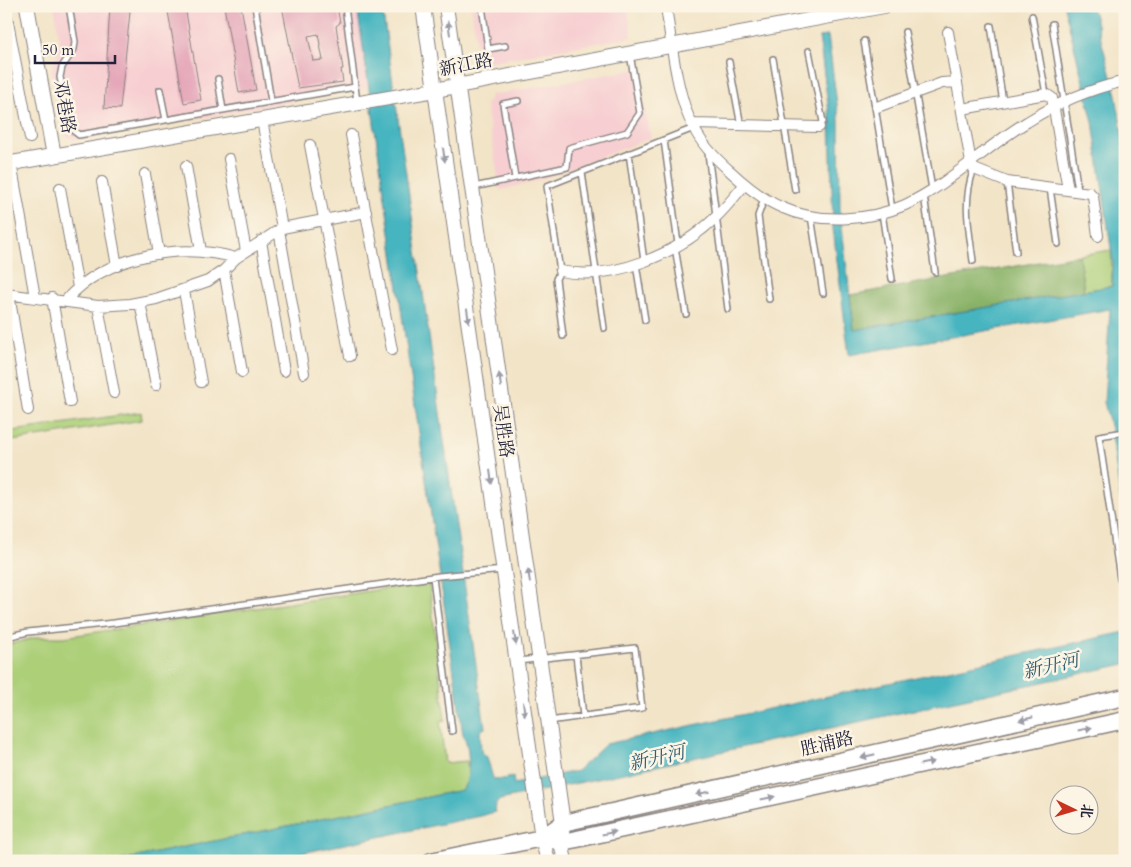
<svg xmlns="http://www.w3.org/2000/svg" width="1131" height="867" font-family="Cardo,'Noto Serif SC',serif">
	<rect width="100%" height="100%" fill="#fcf5e5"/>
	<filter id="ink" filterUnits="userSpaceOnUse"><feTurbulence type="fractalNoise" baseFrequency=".02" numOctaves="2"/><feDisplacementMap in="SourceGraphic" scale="10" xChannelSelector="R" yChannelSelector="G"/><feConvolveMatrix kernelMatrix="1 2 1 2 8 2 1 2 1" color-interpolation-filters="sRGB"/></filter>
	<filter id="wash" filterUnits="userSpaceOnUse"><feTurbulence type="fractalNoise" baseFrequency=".0096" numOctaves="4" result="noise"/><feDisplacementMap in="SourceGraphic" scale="20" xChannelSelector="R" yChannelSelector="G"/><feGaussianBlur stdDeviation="1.12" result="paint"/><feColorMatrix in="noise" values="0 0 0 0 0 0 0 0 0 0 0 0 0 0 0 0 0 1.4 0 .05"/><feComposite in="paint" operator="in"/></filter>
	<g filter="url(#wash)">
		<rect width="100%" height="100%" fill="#f2e4c7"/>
		<!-- built -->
		<path fill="#f7cfd2" d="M 54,6 L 357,6 L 367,88 L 77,140 L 68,138 L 63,132 L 51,69 L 60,45 Z
			M 471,6 L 627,6 L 632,37 L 487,62 L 481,60 L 478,55 Z
			M 637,69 L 651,138 L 534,182 L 500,190 L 486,105 L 491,95 Z"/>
		<!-- green -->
		<path fill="#accf78" stroke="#67785a" d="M 1111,250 L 1112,286 L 1084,291 L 1079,255 Z
			M 141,412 L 142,420 L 6,442 L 6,432 Z
			M 429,582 L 445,720 L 440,721 L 445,763 L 467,761 L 468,780 L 462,790 L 117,861 L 6,861 L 6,645 L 38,637 L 64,637 Z"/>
		<!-- forest -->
		<path fill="#89b268" stroke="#566a52" d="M 1079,255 L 1084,291 L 854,330 L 850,295 Z"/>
		<!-- water -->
		<path fill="#46b5c0" stroke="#346c7e" d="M 357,6 L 382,6 L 485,728 L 480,731 L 481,752 L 487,757 L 493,778 L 498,780 L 513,777 L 514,784 L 577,771 L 606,744 L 1125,632 L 1125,664 L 500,800 L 496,804 L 495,812 L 480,816 L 263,861 L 117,861 L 462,790 C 471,781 470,745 463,735 Z
			M 1064,6 L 1092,6 L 1116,95 L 1125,151 L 1125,532 L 1111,429 L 1104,402 L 1110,309 L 849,355 L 833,229 L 830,120 L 819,37 L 828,36 L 839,119 L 840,210 L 854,330 L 1112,286 L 1113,262 L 1093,122 Z"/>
		<g id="blocks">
			<!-- building -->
			<path fill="#e4a4b8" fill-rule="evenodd" d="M 110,6 L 128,6 L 130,12 L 120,109 L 104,108 Z
				M 167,6 L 185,6 L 201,100 L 184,103 Z
				M 224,6 L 241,6 L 256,90 L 239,93 Z
				M 282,6 L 337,6 L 340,23 L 336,26 L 343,69 L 341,69 L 343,82 L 298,88 ZM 318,34 L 323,60 L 313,61 L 308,36 Z"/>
		</g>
	</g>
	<g filter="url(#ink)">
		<use href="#blocks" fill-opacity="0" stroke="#8a8381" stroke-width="1"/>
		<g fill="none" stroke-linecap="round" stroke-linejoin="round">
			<!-- lane casing -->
			<g stroke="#8a8381" stroke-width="8">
				<path id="lane" d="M 69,6 L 75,42 L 74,49 L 62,67 L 60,77 L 70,128 L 79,135 L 355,87
					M 255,6 L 271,101
					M 345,6 L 357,102
					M 482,6 L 488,49 L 505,46
					M 1032,16 L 1046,94
					M 1052,24 L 1078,190
					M 991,26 L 1003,102
					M 905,32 L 932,189
					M 864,41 L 892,209
					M 809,51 L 823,122 L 819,127
					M 773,59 L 795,190
					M 729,62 L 741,126
					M 218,79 L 223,110
					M 160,90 L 166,120
					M 664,140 L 678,244
					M 629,153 L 644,261
					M 708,153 L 728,309
					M 582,172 L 604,328
					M 515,178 L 503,104 L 518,101
					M 1007,182 L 1016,252
					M 474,187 L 567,167 L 569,148 L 627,132 L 640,113 L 630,54
					M 1050,188 L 1058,244
					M 924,195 L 935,272
					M 764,199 L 758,216 L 769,299
					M 882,213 L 892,279
					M 811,216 L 823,293
					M 675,247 L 686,314
					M 973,261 C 969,229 962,200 974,169
					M 636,264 L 645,320
					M 563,336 L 556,279 L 560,271 L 547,186 L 694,128
					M 433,577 L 452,731
					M 1120,579 L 1099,436 L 1125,432
					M 6,637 L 28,632 L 114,623 L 439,576 L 504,570
					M 576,655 L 583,716
					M 518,661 L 635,648 L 642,708 L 549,721"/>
			</g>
			<!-- street casing -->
			<g stroke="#8a8381" stroke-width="12">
				<path id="street" d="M 666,6 C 671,41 677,98 694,128 C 702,145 716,159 730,171 C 746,186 763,200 783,208 C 819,224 869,221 905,205 C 950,184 985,147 1027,122 C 1057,103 1090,89 1125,81
					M 6,12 L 30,138
					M 948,32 L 971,163 L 974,169 L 1007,182 L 1090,193 L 1093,196 L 1098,236
					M 877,107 L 942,83 L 957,82
					M 962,109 L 1046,94 L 1052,98 L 1068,189
					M 262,120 L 282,228
					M 692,124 L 819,127
					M 351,135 L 392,350
					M 310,145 L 350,356
					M 229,159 L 246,251
					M 11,163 L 35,297
					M 186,166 L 201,251
					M 145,174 L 159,254
					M 102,182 L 117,266
					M 60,188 L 78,287
					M 279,230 L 304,373
					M 261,241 L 284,371
					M 224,270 L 242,372
					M 560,271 C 612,282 680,253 717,216 C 727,206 736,195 745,184
					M 184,291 L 201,382
					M 6,294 L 98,306 L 130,304 L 156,299 L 208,281 L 224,270 L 236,258 L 282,228 L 366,212
					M 9,294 L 28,410
					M 52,298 L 70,402
					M 66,300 C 106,255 180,242 236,258
					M 140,302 L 156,385
					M 98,306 L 114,393"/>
			</g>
			<!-- secondary casing -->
			<g stroke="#8a8381" stroke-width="16">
				<path id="secondary" d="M 27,6 L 54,156
					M 423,6 L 542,838 L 548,861
					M 446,6 L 563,823 L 561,842 L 565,861
					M 6,164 L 435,90 L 884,6"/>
			</g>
			<!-- primary casing -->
			<g stroke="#8a8381" stroke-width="19">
				<path id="primary" d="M 542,838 L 561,842 L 577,839 L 1125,720
					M 431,861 L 542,838 L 563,823 L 1125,697"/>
			</g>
			<!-- lane -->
			<use href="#lane" stroke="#fff" stroke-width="5"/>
			<!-- street -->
			<use href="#street" stroke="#fff" stroke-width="10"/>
			<!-- secondary -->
			<use href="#secondary" stroke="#fff" stroke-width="14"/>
			<!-- primary -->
			<use href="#primary" stroke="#fff" stroke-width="16"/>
		</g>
		<!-- one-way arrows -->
		<defs><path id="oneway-solid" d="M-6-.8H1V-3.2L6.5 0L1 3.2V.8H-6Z" transform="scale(1.25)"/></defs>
		<g fill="#9c9ca7">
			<use href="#oneway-solid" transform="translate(449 28) rotate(-98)"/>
			<use href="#oneway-solid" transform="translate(444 155) rotate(82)"/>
			<use href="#oneway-solid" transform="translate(468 316) rotate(82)"/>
			<use href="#oneway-solid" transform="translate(500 380) rotate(-98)"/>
			<use href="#oneway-solid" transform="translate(491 477) rotate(82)"/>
			<use href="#oneway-solid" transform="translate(529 576) rotate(-98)"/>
			<use href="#oneway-solid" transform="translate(515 638) rotate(81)"/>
			<use href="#oneway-solid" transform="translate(524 709) rotate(82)"/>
			<use href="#oneway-solid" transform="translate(1026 719) rotate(167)"/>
			<use href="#oneway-solid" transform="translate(1085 729) rotate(-12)"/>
			<use href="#oneway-solid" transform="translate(868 756) rotate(167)"/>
			<use href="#oneway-solid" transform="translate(927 763) rotate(-12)"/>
			<use href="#oneway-solid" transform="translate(703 793) rotate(168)"/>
			<use href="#oneway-solid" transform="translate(768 798) rotate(-12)"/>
			<use href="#oneway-solid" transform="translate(609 833) rotate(-12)"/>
		</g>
	</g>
	<g text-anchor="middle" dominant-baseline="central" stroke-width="5" stroke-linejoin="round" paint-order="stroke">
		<!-- street labels -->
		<g font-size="18" fill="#22223b" stroke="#fcf5e5">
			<text transform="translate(466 65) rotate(-11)">新江路</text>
			<text transform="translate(64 107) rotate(80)">邓巷路</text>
			<text transform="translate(503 431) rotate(82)">吴胜路</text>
			<text transform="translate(827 744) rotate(-13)">胜浦路</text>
		</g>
		<!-- water labels -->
		<g font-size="19" font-style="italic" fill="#305d70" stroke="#fcf5e5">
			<text transform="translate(1051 666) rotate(-13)">新开河</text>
			<text transform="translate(657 758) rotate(-13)">新开河</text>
		</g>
	</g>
	<!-- margin -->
	<rect width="1131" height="867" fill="none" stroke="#fcf5e5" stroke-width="25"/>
	<!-- north arrow -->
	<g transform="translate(1074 810) rotate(95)"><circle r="24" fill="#fcf5e5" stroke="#a5a1a1"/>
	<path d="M0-4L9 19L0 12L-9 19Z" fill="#c8321e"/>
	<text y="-8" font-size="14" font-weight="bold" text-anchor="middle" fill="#22223b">北</text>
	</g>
	<!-- scale -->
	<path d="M35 55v8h80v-8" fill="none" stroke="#22223b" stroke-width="2.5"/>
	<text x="42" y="55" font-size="15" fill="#22223b" stroke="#fcf5e5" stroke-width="4" paint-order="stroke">50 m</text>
</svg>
